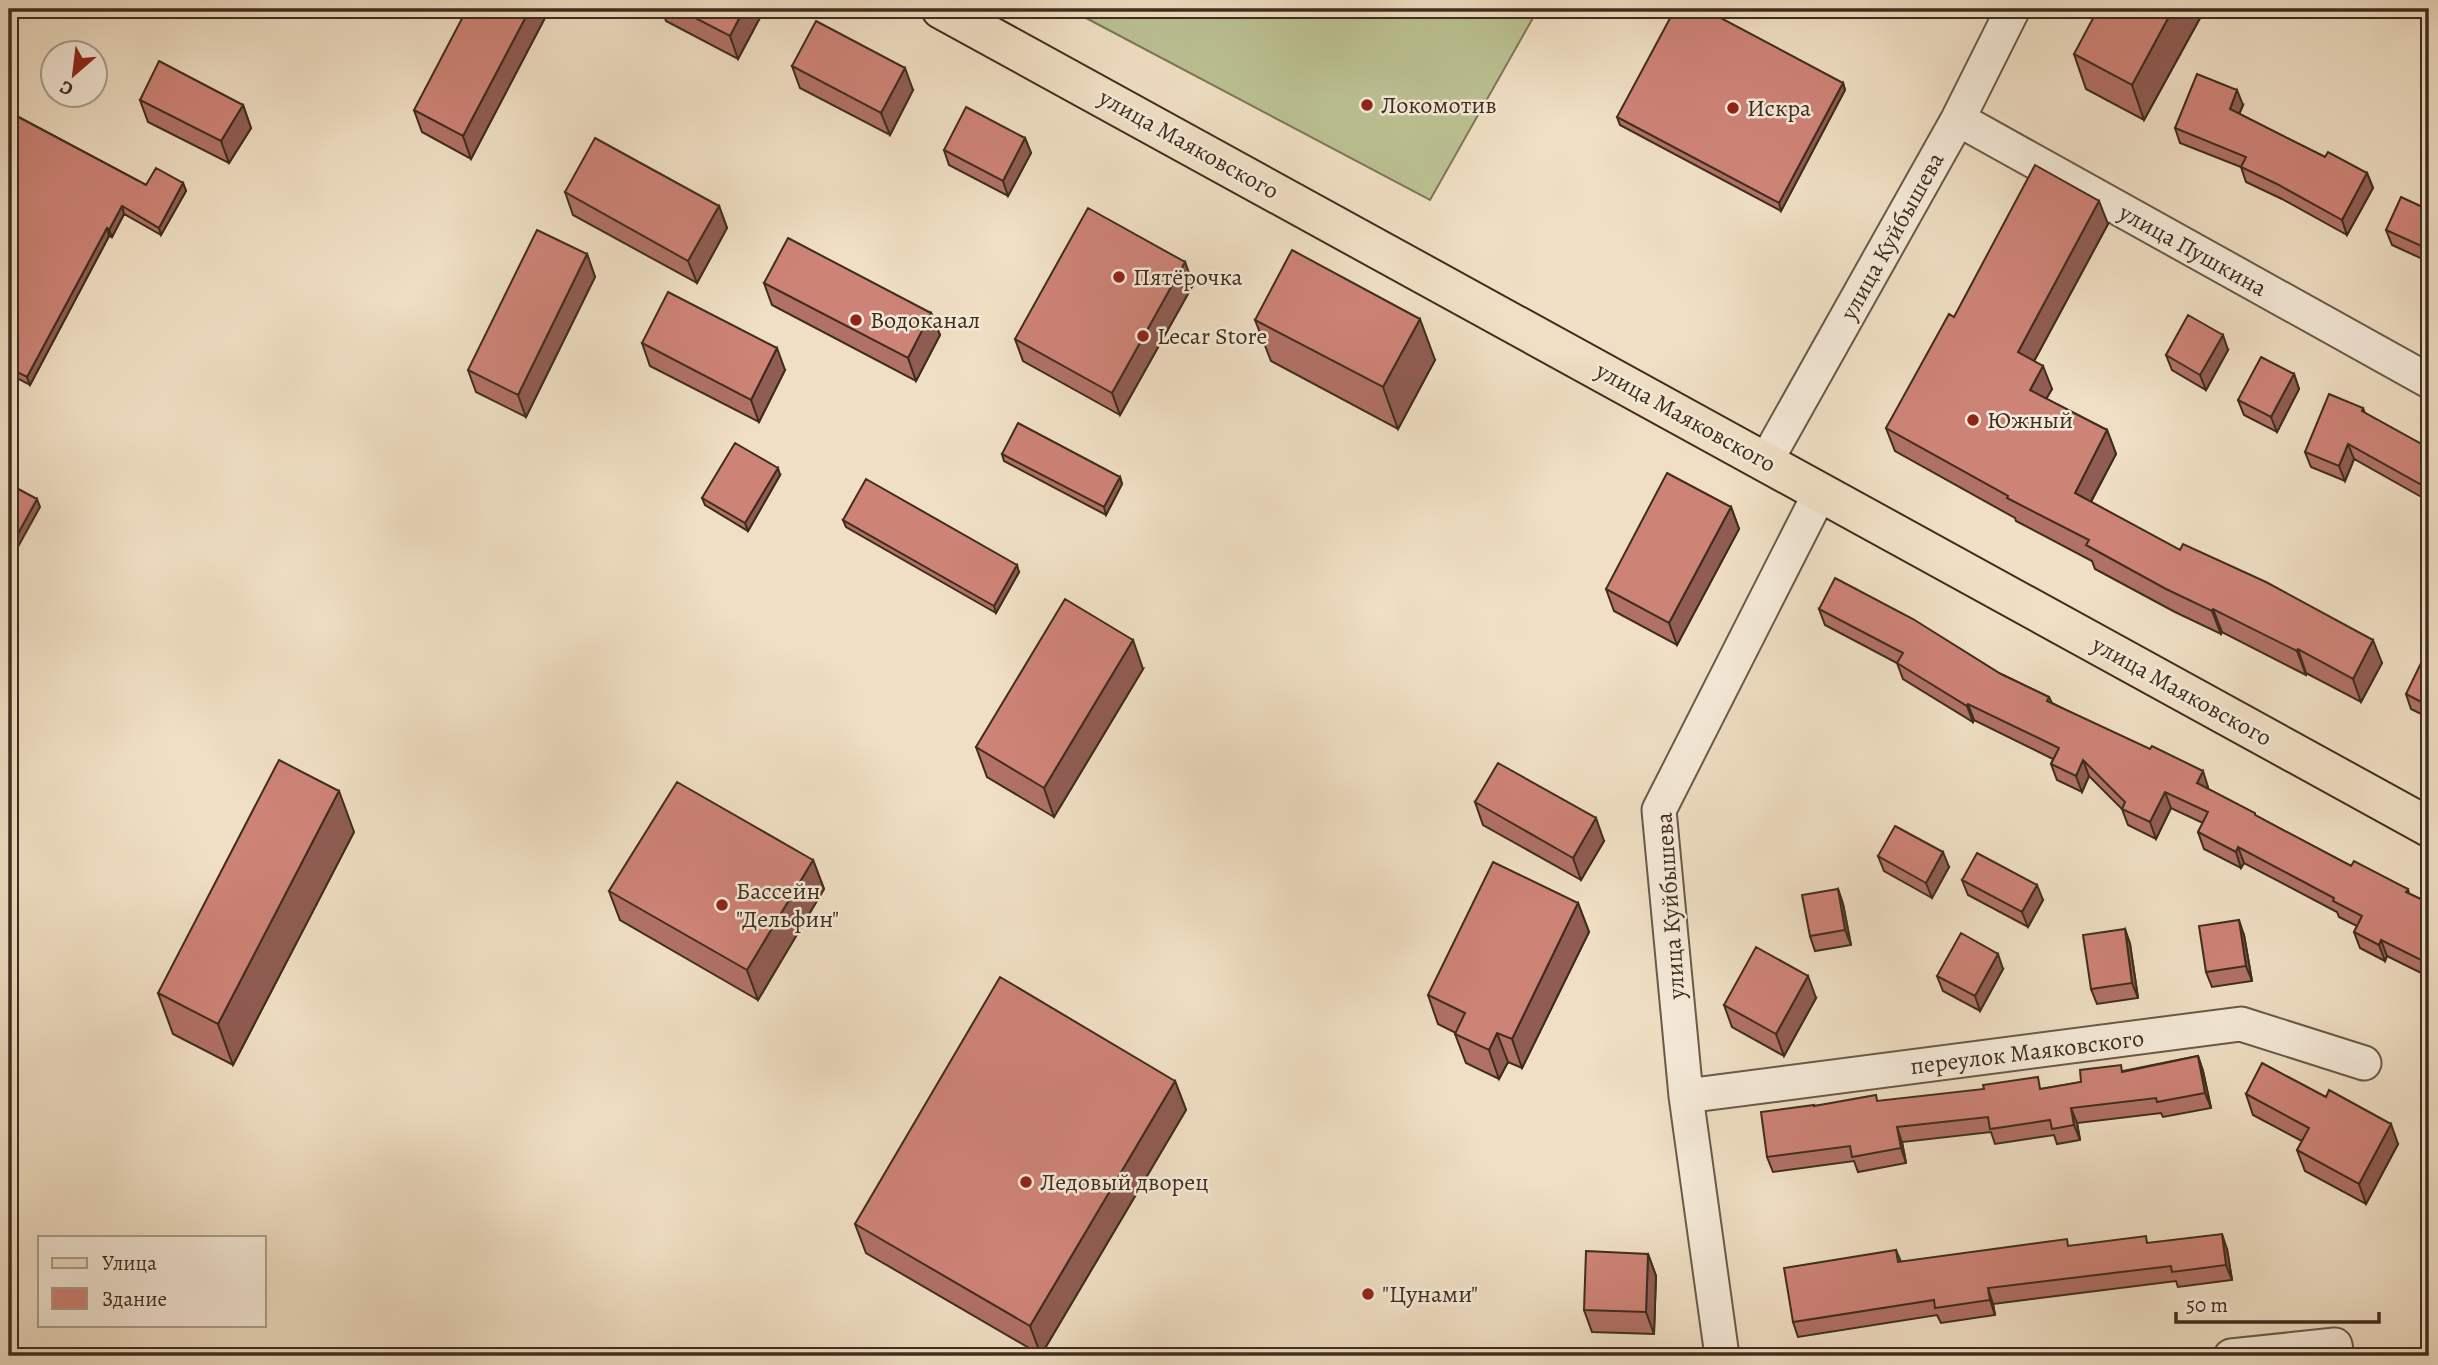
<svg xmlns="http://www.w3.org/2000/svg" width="2438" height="1365" font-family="Alegreya,serif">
	<rect width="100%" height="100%" fill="#f0dfc4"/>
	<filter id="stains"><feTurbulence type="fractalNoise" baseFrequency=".00286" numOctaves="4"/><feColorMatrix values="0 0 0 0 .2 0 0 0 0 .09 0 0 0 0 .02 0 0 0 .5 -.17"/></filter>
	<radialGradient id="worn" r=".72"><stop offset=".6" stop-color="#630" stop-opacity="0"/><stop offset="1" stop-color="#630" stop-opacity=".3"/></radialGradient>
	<!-- pitch -->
	<path fill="#bbc192" stroke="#7c7758" stroke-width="2" d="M 1069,9 L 1538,9 L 1430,200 Z"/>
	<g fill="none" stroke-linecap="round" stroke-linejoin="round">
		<!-- minor casing -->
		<g stroke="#6a5a48" stroke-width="37">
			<path id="minor" d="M 1958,119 L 2429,381
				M 1766,461 L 1958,119 L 2013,9
				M 1686,1096 L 2241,1024 L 2364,1063
				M 1722,1356 L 1686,1096 L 1659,810 L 1821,491
				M 2231,1356 L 2335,1345 L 2337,1356"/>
		</g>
		<!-- major casing -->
		<g stroke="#3e2d1e" stroke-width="42">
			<path id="major" d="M 941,9 L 2429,827"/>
		</g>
		<!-- minor -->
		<use href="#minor" stroke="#f5ead9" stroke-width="33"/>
		<!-- major -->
		<use href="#major" stroke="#f0dfc4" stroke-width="38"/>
	</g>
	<!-- wall -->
	<path fill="#b17166" stroke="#3e2d1e" stroke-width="2" d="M 662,9 L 763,9 L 764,10 L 738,59 L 666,21 Z
		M 2205,9 L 2144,120 L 2086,89 L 2074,54 Z
		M 2404,9 L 2429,9 L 2429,23 Z
		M 548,12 L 471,159 L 422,132 L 414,110 Z
		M 792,66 L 913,90 L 890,135 L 800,88 Z
		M 1843,83 L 1845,90 L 1781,211 L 1620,125 L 1617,117 Z
		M 140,100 L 243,105 L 251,128 L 229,163 L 148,122 Z
		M 2243,105 L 2239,114 L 2325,157 L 2367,173 L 2373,188 L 2347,235 L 2282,199 L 2246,182 L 2241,167 L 2180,143 L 2175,128 Z
		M 9,112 L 146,185 L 183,183 L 186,191 L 161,235 L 124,214 L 112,237 L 109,236 L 30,385 L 9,374 Z
		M 1025,138 L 1031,153 L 1008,196 L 949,165 L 944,150 Z
		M 565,192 L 719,206 L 727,228 L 697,283 L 573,215 Z
		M 2429,210 L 2429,262 L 2392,245 L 2386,230 Z
		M 2108,224 L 2034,361 L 2052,389 L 2046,399 L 2107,430 L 2116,454 L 2091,502 L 2382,663 L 2361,702 L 2306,673 L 2306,675 L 2222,632 L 2221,634 L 2175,612 L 2095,569 L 2092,561 L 2016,521 L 2015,518 L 1895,451 L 1886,428 L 1954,317 Z
		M 587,254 L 595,277 L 526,417 L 476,392 L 468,370 Z
		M 1185,262 L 1193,285 L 1120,415 L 1023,361 L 1015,339 Z
		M 764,283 L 931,313 L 940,335 L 916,381 L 772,305 Z
		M 1255,320 L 1435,360 L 1398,429 L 1271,361 Z
		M 642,343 L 785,370 L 759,422 L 650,366 Z
		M 2228,350 L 2206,390 L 2172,370 L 2166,355 Z
		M 2294,374 L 2299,389 L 2277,432 L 2244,415 L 2238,400 Z
		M 2363,408 L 2365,413 L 2429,453 L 2429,517 L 2423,502 L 2425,499 L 2354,459 L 2345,481 L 2311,467 L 2305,452 Z
		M 1002,454 L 1120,477 L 1122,484 L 1106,515 L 1004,461 Z
		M 780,475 L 748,531 L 705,505 L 702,498 Z
		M 1731,507 L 1739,529 L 1677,645 L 1614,611 L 1606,589 Z
		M 843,520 L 1019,572 L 996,613 L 846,527 Z
		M 1819,609 L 2001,674 L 2049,697 L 2052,703 L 2208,787 L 2208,789 L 2256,816 L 2351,866 L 2408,889 L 2409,894 L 2429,903 L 2429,977 L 2387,956 L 2385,961 L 2360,948 L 2354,932 L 2357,926 L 2339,917 L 2337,912 L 2244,863 L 2241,868 L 2204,849 L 2198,832 L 2203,823 L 2171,808 L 2156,839 L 2128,825 L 2122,809 L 2089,776 L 2082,792 L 2057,780 L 2051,764 L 2053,759 L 1974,720 L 1973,722 L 1903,679 L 1897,663 L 1825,625 Z
		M 2429,667 L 2429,718 L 2411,709 L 2406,694 Z
		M 1143,669 L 1054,817 L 987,777 L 976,747 Z
		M 1475,802 L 1604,841 L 1581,880 L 1483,825 Z
		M 354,832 L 233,1065 L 173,1034 L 158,993 Z
		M 1878,856 L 1949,867 L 1932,898 L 1884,871 Z
		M 813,860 L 824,889 L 758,1000 L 620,920 L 609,891 Z
		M 1962,880 L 2043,900 L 2028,927 L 1968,895 Z
		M 1838,889 L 1843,904 L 1851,945 L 1815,951 L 1810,936 Z
		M 1578,903 L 1589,932 L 1522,1068 L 1508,1062 L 1499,1079 L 1466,1063 L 1455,1034 L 1456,1033 L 1438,1024 L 1428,995 Z
		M 2125,929 L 2130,944 L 2138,998 L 2097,1004 L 2091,989 Z
		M 2244,935 L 2252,981 L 2212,987 L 2206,972 Z
		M 2003,969 L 1980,1011 L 1943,991 L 1937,976 Z
		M 1816,998 L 1784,1056 L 1732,1027 L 1724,1005 Z
		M 2198,1056 L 2203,1071 L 2211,1108 L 2163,1117 L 2161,1113 L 2077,1123 L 2080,1140 L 2057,1144 L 2054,1135 L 1995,1144 L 1991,1132 L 1902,1142 L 1906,1163 L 1858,1172 L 1854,1161 L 1773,1172 L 1767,1157 L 1815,1106 L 2042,1089 L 2081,1082 L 2123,1071 Z
		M 1175,1081 L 1186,1110 L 1041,1355 L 866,1253 L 855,1224 Z
		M 2246,1094 L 2398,1144 L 2366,1204 L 2305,1171 L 2297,1150 L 2302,1141 L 2253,1115 Z
		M 2148,1243 L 2227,1249 L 2232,1280 L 2178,1287 L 2176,1281 L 1993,1304 L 1995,1315 L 1941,1323 L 1937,1315 L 1798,1337 L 1793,1322 L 1896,1250 L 1901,1262 L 2069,1246 Z
		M 1648,1254 L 1656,1276 L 1654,1334 L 1592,1332 L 1584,1310 Z"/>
	<!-- shaded-wall -->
	<path fill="#905c53" stroke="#3e2d1e" stroke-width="2" d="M 530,9 L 547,9 L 548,12 L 471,159 L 463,136 Z
		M 744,9 L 763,9 L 764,10 L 738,59 L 730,36 Z
		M 2173,9 L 2205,9 L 2144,120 L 2132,85 Z
		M 905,68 L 913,90 L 890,135 L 881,113 Z
		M 1843,83 L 1845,90 L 1781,211 L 1779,203 Z
		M 2237,90 L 2243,105 L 2235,124 L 2230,109 Z
		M 243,105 L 251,128 L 229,163 L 221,141 Z
		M 1025,138 L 1031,153 L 1008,196 L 1003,181 Z
		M 2367,173 L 2373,188 L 2347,235 L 2342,220 Z
		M 183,183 L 186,191 L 161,235 L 159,228 Z
		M 2099,201 L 2108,224 L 2026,376 L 2018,352 Z
		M 122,206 L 124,214 L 112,237 L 109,230 Z
		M 719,206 L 727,228 L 697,283 L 688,261 Z
		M 107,228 L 109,236 L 30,385 L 27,377 Z
		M 587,254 L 595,277 L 526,417 L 518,395 Z
		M 1185,262 L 1193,285 L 1120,415 L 1112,393 Z
		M 931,313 L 940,335 L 916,381 L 908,358 Z
		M 1420,319 L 1435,360 L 1398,429 L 1383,387 Z
		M 2223,335 L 2228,350 L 2206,390 L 2200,375 Z
		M 777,348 L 785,370 L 759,422 L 751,400 Z
		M 2043,366 L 2052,389 L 2038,413 L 2030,390 Z
		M 2294,374 L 2299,389 L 2277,432 L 2271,417 Z
		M 2107,430 L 2116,454 L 2083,516 L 2075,493 Z
		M 2348,444 L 2354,459 L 2345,481 L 2339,466 Z
		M 778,468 L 780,475 L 748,531 L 745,523 Z
		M 1120,477 L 1122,484 L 1106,515 L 1104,507 Z
		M 37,499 L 40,507 L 9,563 L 9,550 Z
		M 1731,507 L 1739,529 L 1677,645 L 1669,623 Z
		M 1017,565 L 1019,572 L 996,613 L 994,606 Z
		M 2213,609 L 2222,632 L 2221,634 L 2212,611 Z
		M 1133,640 L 1143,669 L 1054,817 L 1044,788 Z
		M 2373,640 L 2382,663 L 2361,702 L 2353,679 Z
		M 2298,649 L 2306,673 L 2306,675 L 2297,651 Z
		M 1968,704 L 1974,720 L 1973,722 L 1967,706 Z
		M 2083,760 L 2089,776 L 2082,792 L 2076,776 Z
		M 2203,771 L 2208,787 L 2202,799 L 2197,783 Z
		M 339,791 L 354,832 L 233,1065 L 218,1024 Z
		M 2165,792 L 2171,808 L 2156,839 L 2150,822 Z
		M 1596,818 L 1604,841 L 1581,880 L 1573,858 Z
		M 2238,847 L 2244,863 L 2241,868 L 2236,852 Z
		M 1943,852 L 1949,867 L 1932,898 L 1926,883 Z
		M 813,860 L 824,889 L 758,1000 L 747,970 Z
		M 2037,885 L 2043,900 L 2028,927 L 2022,912 Z
		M 1838,889 L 1843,904 L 1851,945 L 1845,930 Z
		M 1578,903 L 1589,932 L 1522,1068 L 1512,1039 Z
		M 2239,920 L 2244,935 L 2252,981 L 2246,966 Z
		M 2125,929 L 2130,944 L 2138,998 L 2132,983 Z
		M 2381,940 L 2387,956 L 2385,961 L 2379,945 Z
		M 1998,954 L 2003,969 L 1980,1011 L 1975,996 Z
		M 1808,976 L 1816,998 L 1784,1056 L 1776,1034 Z
		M 1497,1033 L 1508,1062 L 1499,1079 L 1489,1050 Z
		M 2198,1056 L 2203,1071 L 2211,1108 L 2205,1093 Z
		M 1175,1081 L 1186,1110 L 1041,1355 L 1030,1326 Z
		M 2071,1108 L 2077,1123 L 2080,1140 L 2074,1125 Z
		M 2391,1124 L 2398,1144 L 2366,1204 L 2359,1184 Z
		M 1897,1127 L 1902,1142 L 1906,1163 L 1901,1148 Z
		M 2222,1234 L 2227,1249 L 2232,1280 L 2226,1265 Z
		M 1648,1254 L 1656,1276 L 1654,1334 L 1646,1312 Z
		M 1988,1288 L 1993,1304 L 1995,1315 L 1990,1300 Z"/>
	<!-- building -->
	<path fill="#ce8377" stroke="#3e2d1e" stroke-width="2" d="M 467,9 L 530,9 L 463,136 L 414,110 Z
		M 678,9 L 744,9 L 730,36 Z
		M 1675,9 L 1704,9 L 1843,83 L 1779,203 L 1617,117 Z
		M 2098,9 L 2173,9 L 2132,85 L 2074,54 Z
		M 816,21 L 905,68 L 881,113 L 792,66 Z
		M 159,61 L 243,105 L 221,141 L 140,100 Z
		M 2197,74 L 2237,90 L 2230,109 L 2325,157 L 2328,152 L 2367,173 L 2342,220 L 2277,184 L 2241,167 L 2246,157 L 2175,128 Z
		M 966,107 L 1025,138 L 1003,181 L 944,150 Z
		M 9,112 L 146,185 L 156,168 L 183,183 L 159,228 L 122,206 L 109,230 L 107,228 L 27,377 L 9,368 Z
		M 595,138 L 719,206 L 688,261 L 565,192 Z
		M 2035,165 L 2099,201 L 2018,352 L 2043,366 L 2030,390 L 2107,430 L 2075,493 L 2180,550 L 2183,544 L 2266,582 L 2373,640 L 2353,679 L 2298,649 L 2297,651 L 2213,609 L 2212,611 L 2166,589 L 2086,545 L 2089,540 L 2007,498 L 2008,496 L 1886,428 L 1949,314 L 1954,317 Z
		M 2401,197 L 2429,210 L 2428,249 L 2386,230 Z
		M 1088,208 L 1185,262 L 1112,393 L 1015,339 Z
		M 537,230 L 587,254 L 518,395 L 468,370 Z
		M 788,238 L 931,313 L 908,358 L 764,283 Z
		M 1292,250 L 1420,319 L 1383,387 L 1255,320 Z
		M 668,292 L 777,348 L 751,400 L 642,343 Z
		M 2188,315 L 2223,335 L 2200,375 L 2166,355 Z
		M 2261,357 L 2294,374 L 2271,417 L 2238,400 Z
		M 2329,394 L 2363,408 L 2362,411 L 2425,446 L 2423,450 L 2429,453 L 2429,489 L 2348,444 L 2339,466 L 2305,452 Z
		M 1018,423 L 1120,477 L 1104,507 L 1002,454 Z
		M 735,443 L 778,468 L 745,523 L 702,498 Z
		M 1667,473 L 1731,507 L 1669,623 L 1606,589 Z
		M 866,479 L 1017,565 L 994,606 L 843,520 Z
		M 9,484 L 37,499 L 9,550 Z
		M 2429,491 L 2429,505 L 2423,502 Z
		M 1835,578 L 1913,619 L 2001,674 L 2049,697 L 2047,701 L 2150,749 L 2152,746 L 2203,771 L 2197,783 L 2255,813 L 2255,815 L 2351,866 L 2354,861 L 2408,889 L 2406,892 L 2429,903 L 2429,964 L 2381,940 L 2379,945 L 2354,932 L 2362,916 L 2333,901 L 2334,898 L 2238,847 L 2236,852 L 2198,832 L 2208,812 L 2165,792 L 2150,822 L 2122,809 L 2125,802 L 2083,760 L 2076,776 L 2051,764 L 2059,748 L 1968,704 L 1967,706 L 1897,663 L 1903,653 L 1819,609 Z
		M 1065,599 L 1133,640 L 1044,788 L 976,747 Z
		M 2421,663 L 2429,667 L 2429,706 L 2406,694 Z
		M 279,760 L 339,791 L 218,1024 L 158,993 Z
		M 1498,763 L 1596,818 L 1573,858 L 1475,802 Z
		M 677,782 L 813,860 L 747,970 L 609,891 Z
		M 1895,826 L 1943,852 L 1926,883 L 1878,856 Z
		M 1977,853 L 2037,885 L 2022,912 L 1962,880 Z
		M 1493,862 L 1578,903 L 1512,1039 L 1497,1033 L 1489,1050 L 1455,1034 L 1465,1013 L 1428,995 Z
		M 1838,889 L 1845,930 L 1810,936 L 1802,895 Z
		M 2239,920 L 2246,966 L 2206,972 L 2199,926 Z
		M 2125,929 L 2132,983 L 2091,989 L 2083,935 Z
		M 1961,933 L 1998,954 L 1975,996 L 1937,976 Z
		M 1756,947 L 1808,976 L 1776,1034 L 1724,1005 Z
		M 1000,977 L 1175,1081 L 1030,1326 L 855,1224 Z
		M 2198,1056 L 2205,1093 L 2157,1102 L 2156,1098 L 2071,1108 L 2074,1125 L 2052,1129 L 2050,1120 L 1990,1129 L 1988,1117 L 1897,1127 L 1901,1148 L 1852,1157 L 1850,1146 L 1767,1157 L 1761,1112 L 1814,1105 L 1814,1106 L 1876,1095 L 1877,1101 L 1984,1089 L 1983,1085 L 2038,1077 L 2040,1089 L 2081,1082 L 2080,1070 L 2121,1065 L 2122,1072 Z
		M 2262,1063 L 2326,1097 L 2329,1090 L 2391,1124 L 2359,1184 L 2297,1150 L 2309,1128 L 2246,1094 Z
		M 2222,1234 L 2226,1265 L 2172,1272 L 2171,1266 L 1988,1288 L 1990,1300 L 1935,1308 L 1934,1300 L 1793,1322 L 1784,1268 L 1896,1250 L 1898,1262 L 2067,1239 L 2068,1246 L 2146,1236 L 2147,1243 Z
		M 1586,1251 L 1648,1254 L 1646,1312 L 1584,1310 Z
		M 2429,1331 L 2429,1356 L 2417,1356 Z"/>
	<!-- markers -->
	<g fill="#8f2418" stroke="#f5ead9" stroke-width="2.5">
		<circle cx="1367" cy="105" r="7"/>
		<circle cx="1733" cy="108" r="7"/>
		<circle cx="1119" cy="277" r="7"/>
		<circle cx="856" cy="320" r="7"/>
		<circle cx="1143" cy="336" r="7"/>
		<circle cx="1973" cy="420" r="7"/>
		<circle cx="722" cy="905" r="7"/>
		<circle cx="1026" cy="1182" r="7"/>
		<circle cx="1368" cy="1294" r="7"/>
	</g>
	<g text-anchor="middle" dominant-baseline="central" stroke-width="5" stroke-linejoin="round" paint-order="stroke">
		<!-- poi labels -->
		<g font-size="24" fill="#3e2d1e" stroke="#f5ead9" text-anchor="start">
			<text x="1381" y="105">Локомотив</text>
			<text x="1747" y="108">Искра</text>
			<text x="1133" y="277">Пятёрочка</text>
			<text x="870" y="320">Водоканал</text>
			<text x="1157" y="336">Lecar Store</text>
			<text x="1987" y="420">Южный</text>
			<text x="736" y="891">Бассейн<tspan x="736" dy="28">"Дельфин"</tspan></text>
			<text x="1040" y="1182">Ледовый дворец</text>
			<text x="1382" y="1294">"Цунами"</text>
		</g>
		<!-- street labels -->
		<g font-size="24" fill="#3e2d1e" stroke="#f5ead9">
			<text transform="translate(1189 144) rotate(29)">улица Маяковского</text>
			<text transform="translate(1892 236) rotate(-61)">улица Куйбышева</text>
			<text transform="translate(2193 250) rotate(29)">улица Пушкина</text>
			<text transform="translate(1686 417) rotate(29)">улица Маяковского</text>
			<text transform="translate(2182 691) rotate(29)">улица Маяковского</text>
			<text transform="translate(1670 906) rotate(-94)">улица Куйбышева</text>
			<text transform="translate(2027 1052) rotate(-7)">переулок Маяковского</text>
		</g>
	</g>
	<!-- margin -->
	<rect width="2438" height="1365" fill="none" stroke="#f0dfc4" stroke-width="35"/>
	<rect x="10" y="10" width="2417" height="1344" fill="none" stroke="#3e2d1e" stroke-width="3.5"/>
	<rect x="18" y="18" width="2403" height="1330" fill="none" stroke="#3e2d1e" stroke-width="2"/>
	<!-- legend -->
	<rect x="38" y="1236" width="228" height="91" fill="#f5ead9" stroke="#ac9e8e" stroke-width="2"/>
	<rect x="52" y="1258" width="35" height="10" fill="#f0dfc4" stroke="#ac9e8e" stroke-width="2"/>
	<text x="102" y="1270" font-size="21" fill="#3e2d1e">Улица</text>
	<rect x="52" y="1288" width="35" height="21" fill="#ce8377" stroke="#ac9e8e" stroke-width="2"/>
	<text x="102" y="1306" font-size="21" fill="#3e2d1e">Здание</text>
	<!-- north arrow -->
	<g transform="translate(74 74) rotate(208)"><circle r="33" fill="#f5ead9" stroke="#ac9e8e" stroke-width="2"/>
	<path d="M0-5L12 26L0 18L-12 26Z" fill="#8f2418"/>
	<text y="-10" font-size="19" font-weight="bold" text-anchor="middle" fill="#3e2d1e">С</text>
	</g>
	<!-- scale -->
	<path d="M2176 1312v10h203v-10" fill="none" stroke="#3e2d1e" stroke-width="3.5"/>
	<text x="2186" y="1312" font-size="21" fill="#3e2d1e" stroke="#f5ead9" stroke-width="5" paint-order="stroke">50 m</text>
	<rect width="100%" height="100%" filter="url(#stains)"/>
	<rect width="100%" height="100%" fill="url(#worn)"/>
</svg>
